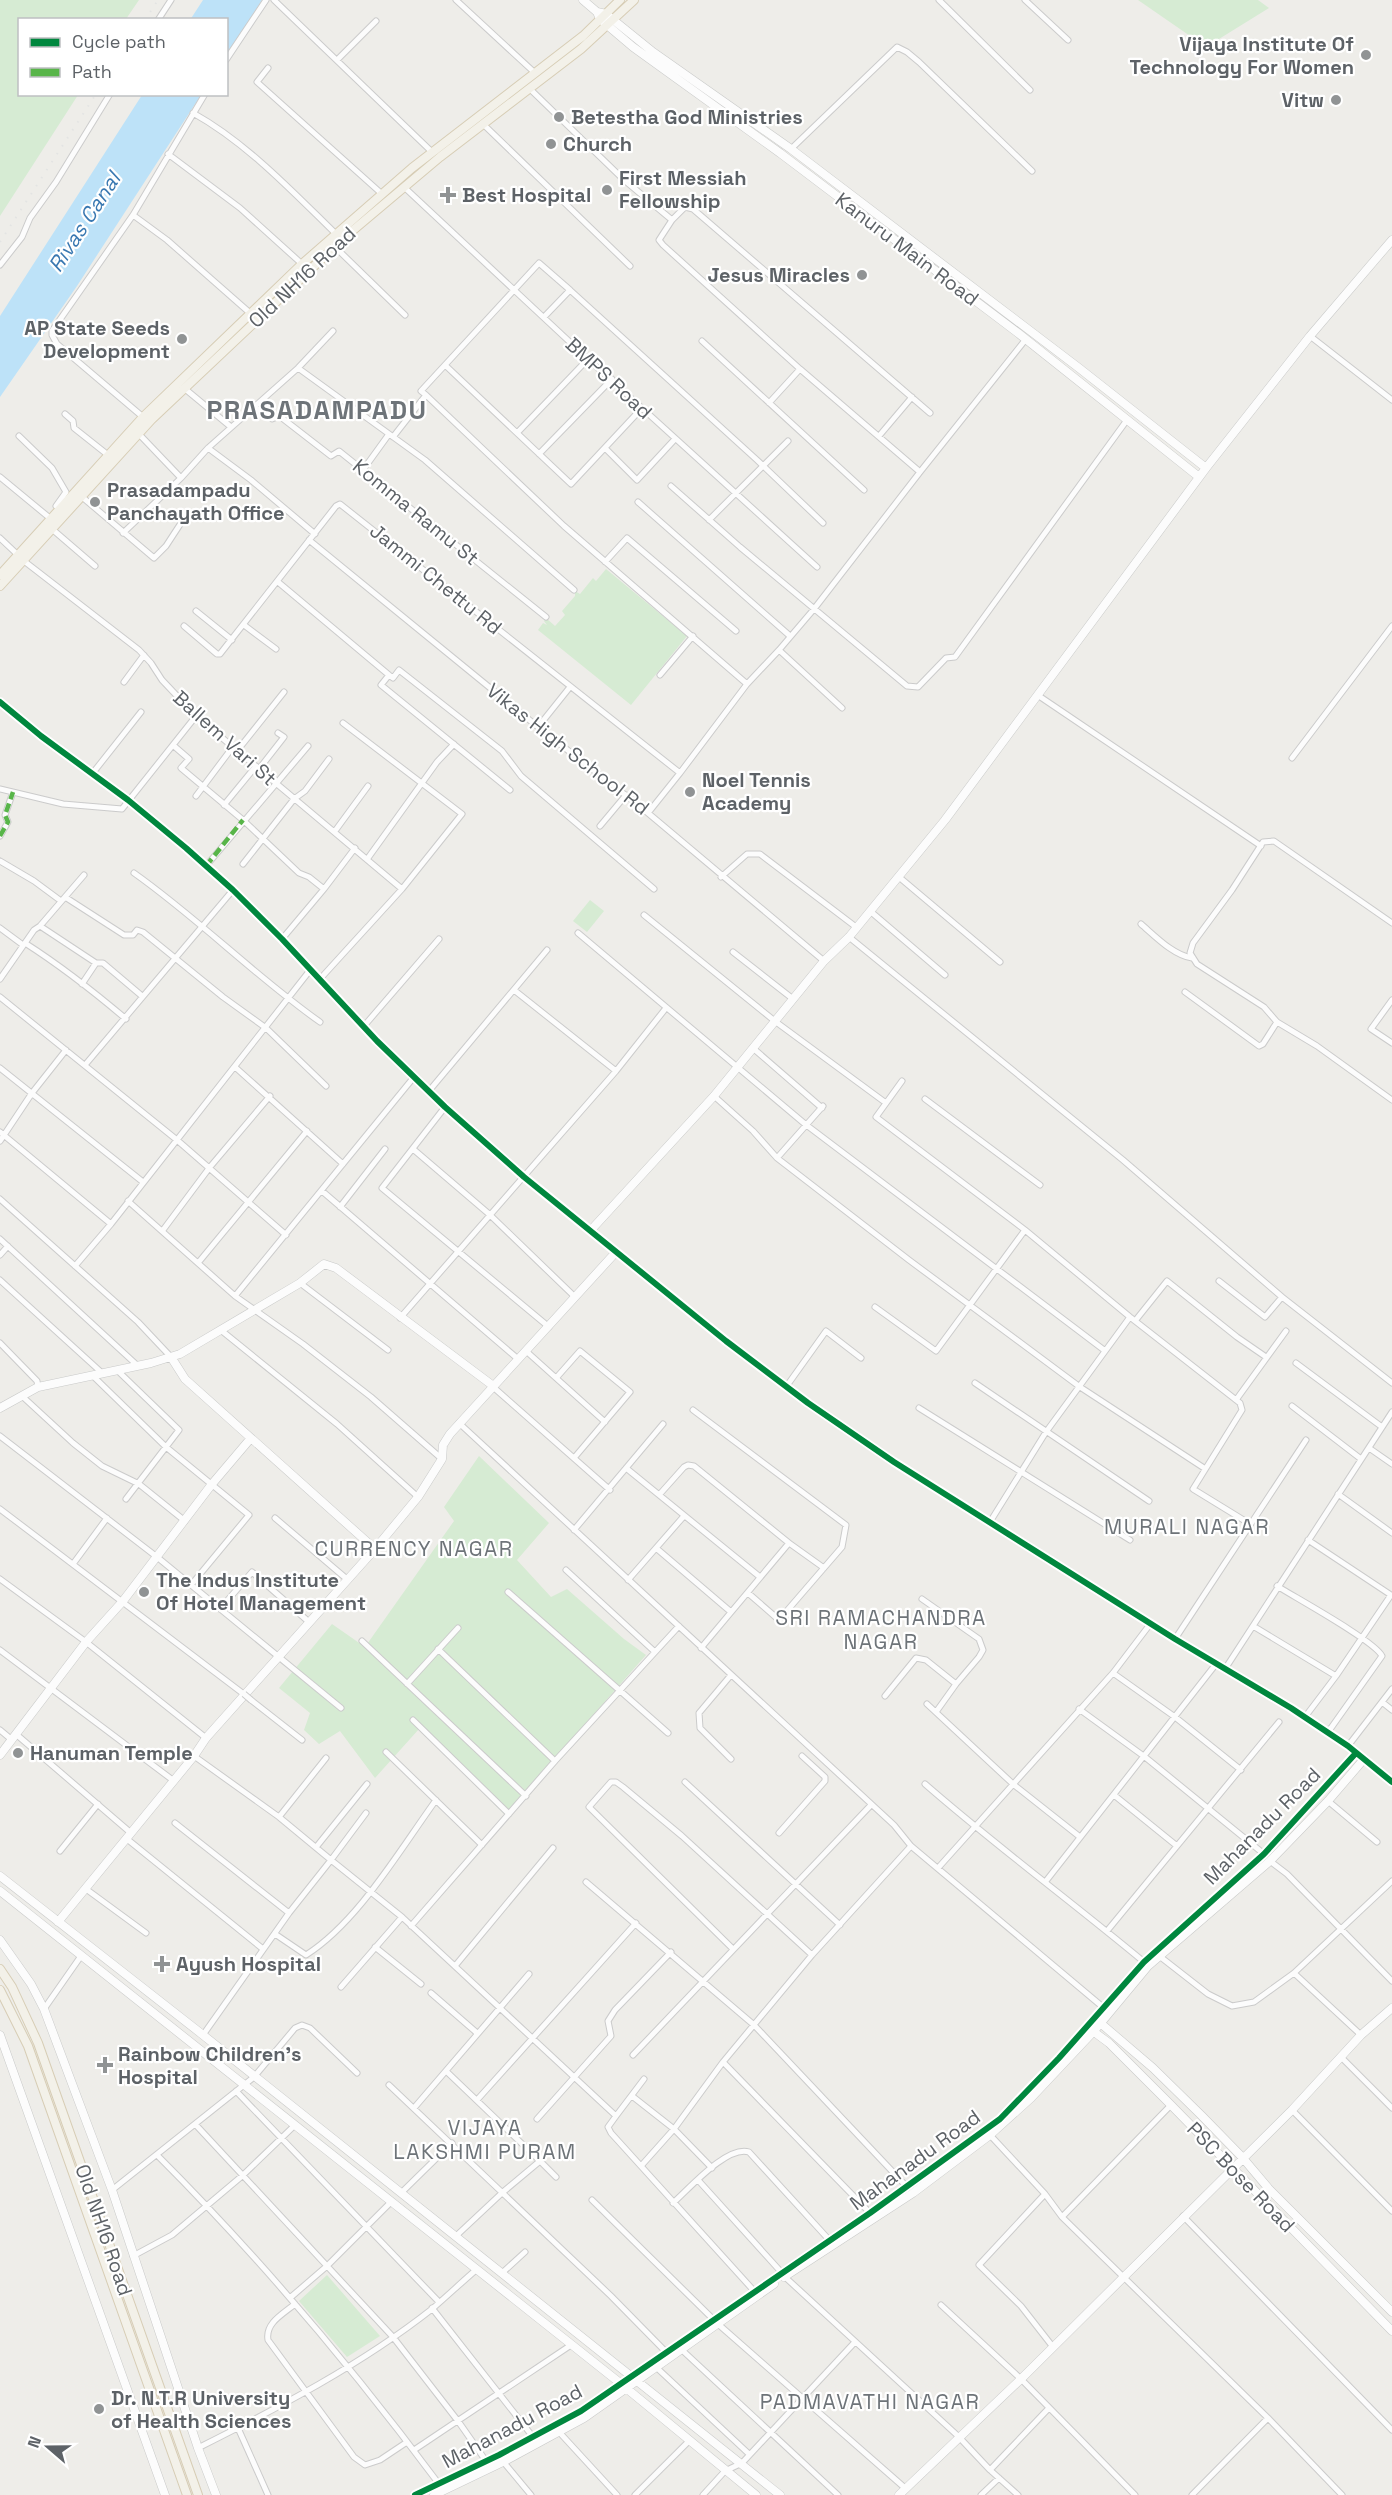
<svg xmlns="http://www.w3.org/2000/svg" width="1392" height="2495" font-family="'Space Grotesk',sans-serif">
	<rect width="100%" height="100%" fill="#eeede9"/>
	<!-- green -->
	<path fill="#d6ebd3" d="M 0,0 L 139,0 L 126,19 L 20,20 L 20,94 L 78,95 L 0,216 Z
		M 1138,0 L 1258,0 L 1269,8 L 1206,47 Z
		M 606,569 L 687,636 L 631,705 L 538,630 L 543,623 L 547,625 L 544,621 L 546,618 L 555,626 L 565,615 L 562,611 L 575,596 L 575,591 L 580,594 L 593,578 L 596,581 Z
		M 590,900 L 604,911 L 587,932 L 573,921 Z
		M 479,1456 L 549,1523 L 517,1560 L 551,1597 L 567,1589 L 624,1639 L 646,1655 L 505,1815 L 436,1744 L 419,1729 L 375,1778 L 340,1731 L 319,1744 L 304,1730 L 310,1713 L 279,1688 L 332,1624 L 365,1647 L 454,1521 L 444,1507 Z
		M 327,2275 L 380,2336 L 347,2357 L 299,2301 Z"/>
	<!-- water -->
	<path fill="#bde2f8" d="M 203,0 L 262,0 L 227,55 L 226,20 L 190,20 Z
		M 142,95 L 201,95 L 77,286 L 0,397 L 0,316 Z"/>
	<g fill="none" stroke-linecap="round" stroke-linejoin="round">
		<!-- street casing -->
		<g stroke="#cbcbcb" stroke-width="7">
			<path id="street" d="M 274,0 L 432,152
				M 456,0 L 535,73
				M 939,0 L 1030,90
				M 1025,0 L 1068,40
				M 158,20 L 171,0
				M 226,60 L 266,0
				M 337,60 L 376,21
				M 268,68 L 257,82 L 382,194
				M 530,89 L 623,179 L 672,220 L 659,240 L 663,245 L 800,369 L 920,472 L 1026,339
				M 193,113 C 247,143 293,192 336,234
				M 483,124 L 630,266
				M 791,149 L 897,47 L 907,52 L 919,62 L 1032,171
				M 168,154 L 240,208 L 302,264
				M 404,187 L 588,359 L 817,567
				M 133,215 L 167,240 L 250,313
				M 672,220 L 685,207 L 693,209 L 930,413
				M 333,245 L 405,315
				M 0,265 L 22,237 L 30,218 L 56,182 L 110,94
				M 544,317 L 570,290 L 757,460 L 823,523
				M 1310,336 L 1392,400
				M 702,341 L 864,490
				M 445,365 L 571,484 L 642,408
				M 298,368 L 425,460 L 574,590
				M 184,388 L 231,427
				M 426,395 L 564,526 L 747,684
				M 769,403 L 800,369
				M 255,407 L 272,419 L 279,416 L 282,418 L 331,456 L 339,451 L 546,617
				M 65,414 L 73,421 L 74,428 L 108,455
				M 143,417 L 57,344 L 52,335 L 52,331 L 133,215 L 205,94
				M 138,433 L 181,478
				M 517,433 L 588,359
				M 19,436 L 52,468 L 66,492 L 56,506 L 60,509
				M 879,436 L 912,397
				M 393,437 L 426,395 L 421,391 L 539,263 L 570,290
				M 208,448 L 251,480 L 315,534
				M 606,449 L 637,480 L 675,439
				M 539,454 L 612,379
				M 363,470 L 389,434
				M 0,477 L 51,519
				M 671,486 L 740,547 L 907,686 L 918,687 L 946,658 L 955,657 L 1127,420
				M 81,496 L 154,558 L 166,546 L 181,523
				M 638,502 L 790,636
				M 709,520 L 788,441
				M 52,529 L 95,566
				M 123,533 L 181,478 L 208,448 L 298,368 L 333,331
				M 0,538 L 18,555
				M 309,540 L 538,727 L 642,808 L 824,961
				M 24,561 L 139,650 L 151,663 L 162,680 L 196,716 L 402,889
				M 605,562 L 627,538 L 736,631
				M 278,582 L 389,675
				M 196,611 L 232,640
				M 244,625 L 276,649
				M 184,626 L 217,654 L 220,654 L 336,506 L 340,504 L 680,773 L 648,813
				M 660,675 L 693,636
				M 124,682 L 144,655
				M 1039,696 L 1261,846
				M 842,708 L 779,650 L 814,609 L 920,472
				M 538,727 L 570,687
				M 174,746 L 189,759 L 181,768 L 243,820 L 299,873 L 309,877 L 324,889
				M 237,751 L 284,692
				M 1292,758 L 1392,626
				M 259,769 L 284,737 L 278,733
				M 680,773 L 747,684 L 779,650
				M 92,774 L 141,712
				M 0,789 L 63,804 L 122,809 L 196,716
				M 510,790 L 381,685 L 389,675 L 393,678 L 399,670 L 502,751 L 521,776 L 654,889
				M 196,796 L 232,748
				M 224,805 L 256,766
				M 600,826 L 626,795
				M 335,831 L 368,786
				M 0,836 L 8,822 L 5,815 L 13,792
				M 368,858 L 437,762 L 454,744
				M 0,861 L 34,881 L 61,901
				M 243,864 L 294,799 L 305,791 L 329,759
				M 206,866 L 308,746
				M 134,873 C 199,919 255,976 320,1022
				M 721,877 L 747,854 L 760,854 L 856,927
				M 899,877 L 1000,962
				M 65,897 L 124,935 L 133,935 L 137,930 L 143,932 L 223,997 L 266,1028 L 326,1086
				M 870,911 L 945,975
				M 644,915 L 776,1022 L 886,1103
				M 1392,923 L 1274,841 L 1263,842 L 1232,890 L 1193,943 L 1190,953 L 1197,964 L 1264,1007 L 1277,1022 L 1317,1046 L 1392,1100
				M 1141,924 C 1155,936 1173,955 1192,958
				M 40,926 L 96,963 L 103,963 L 142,996
				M 0,928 L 23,945
				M 578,933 L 805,1124 L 1104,1350
				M 849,937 L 1123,1160 L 1282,1297
				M 282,939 L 324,889 L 355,848
				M 25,943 C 61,966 93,991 126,1019
				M 733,952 L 793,999
				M 0,979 L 34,930 L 40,926 L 84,875
				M 320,979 L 402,889 L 462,814 L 343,723
				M 82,984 L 96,963
				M 514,990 L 616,1071
				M 1185,992 L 1259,1046 L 1263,1044 L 1277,1022
				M 0,997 L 177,1140 L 286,1235
				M 1392,1000 L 1371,1029 L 1392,1043
				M 364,1026 L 439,939
				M 754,1049 L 822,1108
				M 85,1065 L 233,890
				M 235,1067 L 343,1164
				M 0,1068 L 143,1182
				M 902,1081 L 876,1117 L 1025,1230 L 1130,1317 L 1240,1403 L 1242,1410 L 1193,1489 L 1250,1524
				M 429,1091 L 547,950
				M 714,1096 L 753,1131 L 777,1158 L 909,1260 L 1080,1387 L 1204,1468
				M 925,1099 L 1040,1185
				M 445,1107 L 382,1188 L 549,1327
				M 0,1132 L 111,1224
				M 0,1141 L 32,1093 L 66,1050
				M 413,1149 L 489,1214 L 575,1297
				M 777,1158 L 823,1106
				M 322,1191 L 518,1359
				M 0,1199 L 138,1322 L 171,1357
				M 128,1201 L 235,1296 L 303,1344 L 371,1397 L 442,1459
				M 340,1207 L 385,1149
				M 163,1230 L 210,1167 L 270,1096
				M 0,1239 L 138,1366
				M 0,1255 L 8,1246
				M 198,1263 L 307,1131
				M 75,1266 L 111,1224 L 311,969
				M 0,1280 L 101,1372
				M 1219,1281 L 1265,1317 L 1282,1297 L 1392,1383
				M 300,1283 L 388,1350
				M 235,1296 L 414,1077
				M 875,1307 L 936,1351 L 1025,1230
				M 400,1318 L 616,1071 L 666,1008
				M 1135,1321 L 1167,1281 L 1237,1337 L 1266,1357
				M 222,1331 L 337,1424 L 418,1497
				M 0,1343 L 37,1381 L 38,1387
				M 526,1351 L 605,1422
				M 1296,1363 L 1382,1427
				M 118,1371 L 179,1430 L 126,1499
				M 93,1376 L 166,1447 L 249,1515 L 191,1585
				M 557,1377 L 580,1351 L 630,1392 L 574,1458
				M 975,1383 L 1149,1501
				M 492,1386 L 610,1490
				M 786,1387 L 826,1331 L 861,1358
				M 22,1396 L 73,1443 L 102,1466 L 139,1484 L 185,1521
				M 1236,1400 L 1286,1331
				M 1292,1406 L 1361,1459
				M 919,1408 L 1130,1540
				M 693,1410 L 846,1525 L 842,1547 L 779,1620 L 748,1593
				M 459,1423 L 894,1825 L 911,1846 L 1104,2008
				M 0,1436 L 157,1557 L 341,1708
				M 1369,1448 L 1392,1464
				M 626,1468 L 760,1577
				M 1338,1494 L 1392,1533
				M 659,1495 L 684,1467 L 688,1465 L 694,1466 L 789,1543 L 824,1568
				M 0,1509 L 245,1695
				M 275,1518 L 348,1580
				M 990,1522 L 1046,1432 L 1130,1317
				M 574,1530 L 663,1424
				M 656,1548 L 731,1612
				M 73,1564 L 107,1518
				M 566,1570 L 655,1652
				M 0,1579 L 86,1642 L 206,1738
				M 628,1580 L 684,1516
				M 1277,1586 C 1296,1598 1375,1641 1382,1656 L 1331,1728 L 1326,1731
				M 508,1592 L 668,1733
				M 922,1599 L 979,1639 L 983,1650 L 979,1657 L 956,1684 L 936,1712
				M 220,1609 L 252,1572 L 309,1622
				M 1253,1626 L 1336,1676
				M 1175,1639 L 1306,1440
				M 362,1641 L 526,1796
				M 701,1648 L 789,1543
				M 438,1649 L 555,1761
				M 0,1650 L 174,1781
				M 1225,1669 L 1392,1412
				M 1113,1673 L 1175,1717 L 1241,1770
				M 407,1684 L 458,1628
				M 885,1696 L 916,1658 L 926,1660 L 956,1684
				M 251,1700 L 302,1740
				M 1382,1702 L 1392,1710
				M 927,1704 L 1013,1784 L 1080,1837
				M 1079,1709 L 1145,1757 L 1264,1854
				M 1305,1717 L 1336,1676 L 1391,1595 L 1308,1540
				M 413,1720 L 509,1814
				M 0,1730 L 12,1740
				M 17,1735 L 131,1833
				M 1348,1746 L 1392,1689
				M 386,1752 L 482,1845
				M 194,1756 L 279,1817 L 331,1860 L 289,1913 L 203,2035
				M 731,1759 L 700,1728 L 699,1713 L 731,1675
				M 685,1782 L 840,1925
				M 925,1784 C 996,1846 1072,1902 1144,1962
				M 1114,1795 L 1177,1846
				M 1328,1801 L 1377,1842
				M 366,1813 L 331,1860 L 402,1917 L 616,2116 L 608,2127 L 611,2133 L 755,2292
				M 279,1817 L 326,1758
				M 175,1823 L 289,1913
				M 779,1833 L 825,1781 L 825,1777 L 802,1756
				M 127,1839 L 263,1949
				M 317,1846 L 367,1784
				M 60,1851 L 98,1804
				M 1270,1861 L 1287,1874 L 1392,1981
				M 938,1868 L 1113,1673 L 1151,1623
				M 1046,1881 L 1216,1664
				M 586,1882 L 754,2025 L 908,2188
				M 86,1889 L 146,1933
				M 411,1926 L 555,1761 L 679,1626
				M 1107,1931 L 1279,1722
				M 275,1934 L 306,1955 C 358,1922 399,1851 436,1800
				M 375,1947 L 421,1984
				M 733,1949 L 589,1807 L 611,1782 L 616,1782 L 623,1787 L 682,1836 L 812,1955
				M 1158,1955 L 1208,1994 L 1232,2006 L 1254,2002 L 1294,1973 L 1392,1881
				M 455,1966 L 553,1848
				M 1294,1973 L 1361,2035
				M 341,1987 L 402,1917
				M 431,1993 L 477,2033
				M 44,2009 L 81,1956
				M 633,2055 L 871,1805
				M 1341,2057 L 1392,2108
				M 723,2062 L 871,2214
				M 446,2071 L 540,2161
				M 389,2085 L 611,2296 L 666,2352
				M 236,2091 L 439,2302
				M 632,2096 L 674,2129 L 712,2168
				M 477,2100 L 636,1923
				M 414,2108 L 529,1974
				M 1292,2110 L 1392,2211
				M 616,2116 L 644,2079
				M 537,2119 L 611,2036 L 608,2021 L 615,2010 L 671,1952
				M 195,2124 L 393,2337 L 458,2421 L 486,2461
				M 990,2135 L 1045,2194 L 1062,2217 L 1268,2418 L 1342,2495
				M 157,2155 C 259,2257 352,2367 439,2484
				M 641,2166 L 674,2129 L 723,2062 L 812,1955 L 911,1846
				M 698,2180 L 782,2273
				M 112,2190 L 254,2077 L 295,2028 L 302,2025 L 310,2028 L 357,2073
				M 401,2193 L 452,2143
				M 1045,2194 L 979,2265 L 1021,2306 L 1053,2347
				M 592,2200 L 714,2320
				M 673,2203 C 689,2189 727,2145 749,2152 L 832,2243
				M 1183,2216 L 1392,2430
				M 1062,2217 L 1171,2105
				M 456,2236 L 503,2192 L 540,2161 L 556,2177
				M 133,2256 L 172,2235 L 242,2176 L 295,2125
				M 502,2273 L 525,2252
				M 785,2277 L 958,2436 L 990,2470 L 1018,2495
				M 291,2297 L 327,2266 L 391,2202
				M 295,2304 C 283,2314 265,2323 268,2340 L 354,2457 L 365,2465 L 380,2460 L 407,2442
				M 941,2305 L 1021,2379 L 1135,2495
				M 432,2308 L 533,2437
				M 718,2324 L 905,2488
				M 682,2350 L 838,2495
				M 657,2368 L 749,2454
				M 238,2428 L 268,2495
				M 560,2433 L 617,2495
				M 198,2448 C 278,2408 361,2365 432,2309 C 447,2296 462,2282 477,2269
				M 414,2450 L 571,2345
				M 501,2459 L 531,2495
				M 990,2470 L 1049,2408
				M 635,2495 L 689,2441
				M 703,2495 L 725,2471 L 742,2463 L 855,2342
				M 981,2495 L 999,2478
				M 1192,2495 L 1268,2418"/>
		</g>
		<!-- secondary casing -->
		<g stroke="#c9cac9" stroke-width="9">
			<path id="secondary" d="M 583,0 L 597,12
				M 1199,477 L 1018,333 L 780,153 L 633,47 L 600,19 L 597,12 L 606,14 L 653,52 L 791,149 L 1079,368 L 1206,468
				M 0,702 L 41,736 L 128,800 L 186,848 L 233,890 L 282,939 L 377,1041 L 445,1107 L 524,1177 L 726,1341 L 808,1403 L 894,1462 L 1175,1639 L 1291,1708 L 1348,1746 L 1392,1782
				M 591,1230 L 714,1096 L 824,961 L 849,937 L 945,820 L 1206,468 L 1310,336 L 1392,240
				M 171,1357 L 185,1379 L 375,1549
				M 0,1408 L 38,1387 L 151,1363 L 180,1354 L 300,1283 L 324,1264 L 336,1268 L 492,1385
				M 0,1755 L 86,1642 L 123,1601 L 212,1484 L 251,1438
				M 0,1876 L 203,2035 L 780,2495
				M 0,1891 L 620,2383 L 756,2495
				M 58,1922 L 194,1756 L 206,1738 L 375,1549 L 418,1497 L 442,1459 L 443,1445 L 450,1434 L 616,1252
				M 0,1940 L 31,1984 L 44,2009 L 112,2190 L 198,2448 L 216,2495
				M 1098,2021 L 1153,2068 L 1201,2115 L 1242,2157 L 1269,2189 L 1392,2312
				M 1090,2029 L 1109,2043 L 1171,2105 L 1392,2331
				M 0,2035 L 165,2495
				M 784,2277 L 913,2193 L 990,2135 L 1031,2098 L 1094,2031 L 1148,1966 L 1270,1861 L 1328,1801 L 1364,1759
				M 415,2495 L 499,2455 L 581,2411 L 870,2213 L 1000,2119 L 1059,2058 L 1144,1962 L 1264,1854 L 1356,1753
				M 434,2495 L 503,2462 L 584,2418 L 774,2284
				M 899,2495 L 1021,2379 L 1292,2110 L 1361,2035 L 1392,2008"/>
		</g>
		<!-- primary casing -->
		<g stroke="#d7cdb5" stroke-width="10">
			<path id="primary" d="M 0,575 L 143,417 L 302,264 L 412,168 L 583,36 L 620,0
				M 0,586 L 152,419 L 345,237 L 440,157 L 581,49 L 634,0
				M 0,1969 L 12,1987 L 38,2043 L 198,2495
				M 0,1990 L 28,2046 L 187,2495"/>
		</g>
		<!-- street -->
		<use href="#street" stroke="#fcfcfc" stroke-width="5"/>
		<!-- secondary -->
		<use href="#secondary" stroke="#fcfcfc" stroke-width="8"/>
		<!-- primary -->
		<use href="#primary" stroke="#f3f1e9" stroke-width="8"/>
		<!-- rail -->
		<path stroke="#e3e4e3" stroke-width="2" stroke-dasharray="1.5 8" stroke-linecap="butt" d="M 145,20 L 158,0
			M 0,242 L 96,94"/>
		<!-- street-bridge casing -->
		<g stroke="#cbcbcb" stroke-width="7" stroke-linecap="butt">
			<path id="street-bridge" d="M 244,1694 L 251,1700"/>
		</g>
		<!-- street-bridge -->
		<use href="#street-bridge" stroke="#fcfcfc" stroke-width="5"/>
		<!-- quiet -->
		<path stroke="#58b549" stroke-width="4.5" stroke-dasharray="9 4.5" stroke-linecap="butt" d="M 0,836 L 8,822 L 5,815 L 13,792
			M 206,866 L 243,820"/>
		<!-- cycleway casing -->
		<g stroke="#fff" stroke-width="10">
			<path id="cycleway" d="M 0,702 L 41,736 L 128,800 L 186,848 L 233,890 L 282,939 L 377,1041 L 445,1107 L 524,1177 L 726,1341 L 808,1403 L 894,1462 L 1175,1639 L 1291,1708 L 1348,1746 L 1392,1782
				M 415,2495 L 499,2455 L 581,2411 L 870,2213 L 1000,2119 L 1059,2058 L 1144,1962 L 1264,1854 L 1356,1753"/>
		</g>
		<!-- cycleway -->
		<use href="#cycleway" stroke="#00873e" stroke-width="6"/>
	</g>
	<!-- markers -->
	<g fill="#909394" stroke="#fff" stroke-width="2">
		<circle cx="1366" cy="55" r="6"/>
		<circle cx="1336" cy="100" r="6"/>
		<circle cx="559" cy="117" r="6"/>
		<circle cx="551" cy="144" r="6"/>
		<circle cx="607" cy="190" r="6"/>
		<path d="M445 186h6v6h6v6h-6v6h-6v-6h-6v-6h6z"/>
		<circle cx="862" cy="275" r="6"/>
		<circle cx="182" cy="339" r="6"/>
		<circle cx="95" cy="502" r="6"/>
		<circle cx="690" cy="792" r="6"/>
		<circle cx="144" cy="1592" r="6"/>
		<circle cx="18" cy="1753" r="6"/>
		<path d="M159 1955h6v6h6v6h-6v6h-6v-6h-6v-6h6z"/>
		<path d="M102 2056h6v6h6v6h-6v6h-6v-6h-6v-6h6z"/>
		<circle cx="99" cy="2409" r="6"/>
	</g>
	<g text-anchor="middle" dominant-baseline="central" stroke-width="4.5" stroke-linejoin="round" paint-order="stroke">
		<!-- poi labels -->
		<g font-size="20" font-weight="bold" fill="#5d6267" stroke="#fff" text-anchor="start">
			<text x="1354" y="44" text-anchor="end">Vijaya Institute Of<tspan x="1354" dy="23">Technology For Women</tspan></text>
			<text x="1324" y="100" text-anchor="end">Vitw</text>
			<text x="571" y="117">Betestha God Ministries</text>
			<text x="563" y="144">Church</text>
			<text x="619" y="178">First Messiah<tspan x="619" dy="23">Fellowship</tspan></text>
			<text x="462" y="195">Best Hospital</text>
			<text x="850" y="275" text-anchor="end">Jesus Miracles</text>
			<text x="170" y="328" text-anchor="end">AP State Seeds<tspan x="170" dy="23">Development</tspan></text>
			<text x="107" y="490">Prasadampadu<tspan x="107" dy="23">Panchayath Office</tspan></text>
			<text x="702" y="780">Noel Tennis<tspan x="702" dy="23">Academy</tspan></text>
			<text x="156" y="1580">The Indus Institute<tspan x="156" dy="23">Of Hotel Management</tspan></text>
			<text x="30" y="1753">Hanuman Temple</text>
			<text x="176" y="1964">Ayush Hospital</text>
			<text x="118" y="2054">Rainbow Children's<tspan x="118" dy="23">Hospital</tspan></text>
			<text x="111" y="2398">Dr. N.T.R University<tspan x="111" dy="23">of Health Sciences</tspan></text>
		</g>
		<!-- street labels -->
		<g font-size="20" fill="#5d6267" stroke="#fff">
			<text transform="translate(907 249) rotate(37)">Kanuru Main Road</text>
			<text transform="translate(302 277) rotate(-43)">Old NH16 Road</text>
			<text transform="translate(609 378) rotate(43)">BMPS Road</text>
			<text transform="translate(416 512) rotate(39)">Komma Ramu St</text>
			<text transform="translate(436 579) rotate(39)">Jammi Chettu Rd</text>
			<text transform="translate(225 738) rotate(42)">Ballem Vari St</text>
			<text transform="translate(568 749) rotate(38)">Vikas High School Rd</text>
			<text transform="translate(1262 1826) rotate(-45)">Mahanadu Road</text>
			<text transform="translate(915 2160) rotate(-36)">Mahanadu Road</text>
			<text transform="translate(1241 2177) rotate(46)">PSC Bose Road</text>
			<text transform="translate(104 2230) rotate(71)">Old NH16 Road</text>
			<text transform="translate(512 2426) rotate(-28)">Mahanadu Road</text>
		</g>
		<!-- water labels -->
		<g font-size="21" font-style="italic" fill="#3978b1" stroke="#fff">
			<text transform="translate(84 222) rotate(-57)">Rivas Canal</text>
		</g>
		<!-- neighbourhood labels -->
		<g font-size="21" letter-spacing="1.5" fill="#6e7479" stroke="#fff">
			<text x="1187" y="1526">MURALI NAGAR</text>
			<text x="414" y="1548">CURRENCY NAGAR</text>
			<text x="881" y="1617">SRI RAMACHANDRA<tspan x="881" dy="24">NAGAR</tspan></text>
			<text x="485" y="2127">VIJAYA<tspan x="485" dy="24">LAKSHMI PURAM</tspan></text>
			<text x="870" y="2401">PADMAVATHI NAGAR</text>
		</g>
		<!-- district labels -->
		<g font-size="26" font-weight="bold" letter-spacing="1.5" fill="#6e7479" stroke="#fff">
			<text x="317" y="410">PRASADAMPADU</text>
		</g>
	</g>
	<!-- legend -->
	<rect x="18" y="18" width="210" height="78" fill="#ffffff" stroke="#bec0c2" stroke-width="1.5"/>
	<rect x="30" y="38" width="30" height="9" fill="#00873e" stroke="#bec0c2" stroke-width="1.5"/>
	<text x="72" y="48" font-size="18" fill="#5d6267">Cycle path</text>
	<rect x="30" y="68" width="30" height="9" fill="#58b549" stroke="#bec0c2" stroke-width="1.5"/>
	<text x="72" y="78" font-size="18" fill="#5d6267">Path</text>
	<!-- north arrow -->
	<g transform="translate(48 2447) rotate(290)" stroke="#ffffff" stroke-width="4.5" paint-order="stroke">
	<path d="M0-4.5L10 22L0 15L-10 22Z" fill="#5d6267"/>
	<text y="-9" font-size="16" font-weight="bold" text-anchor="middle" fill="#5d6267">N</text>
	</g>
</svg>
